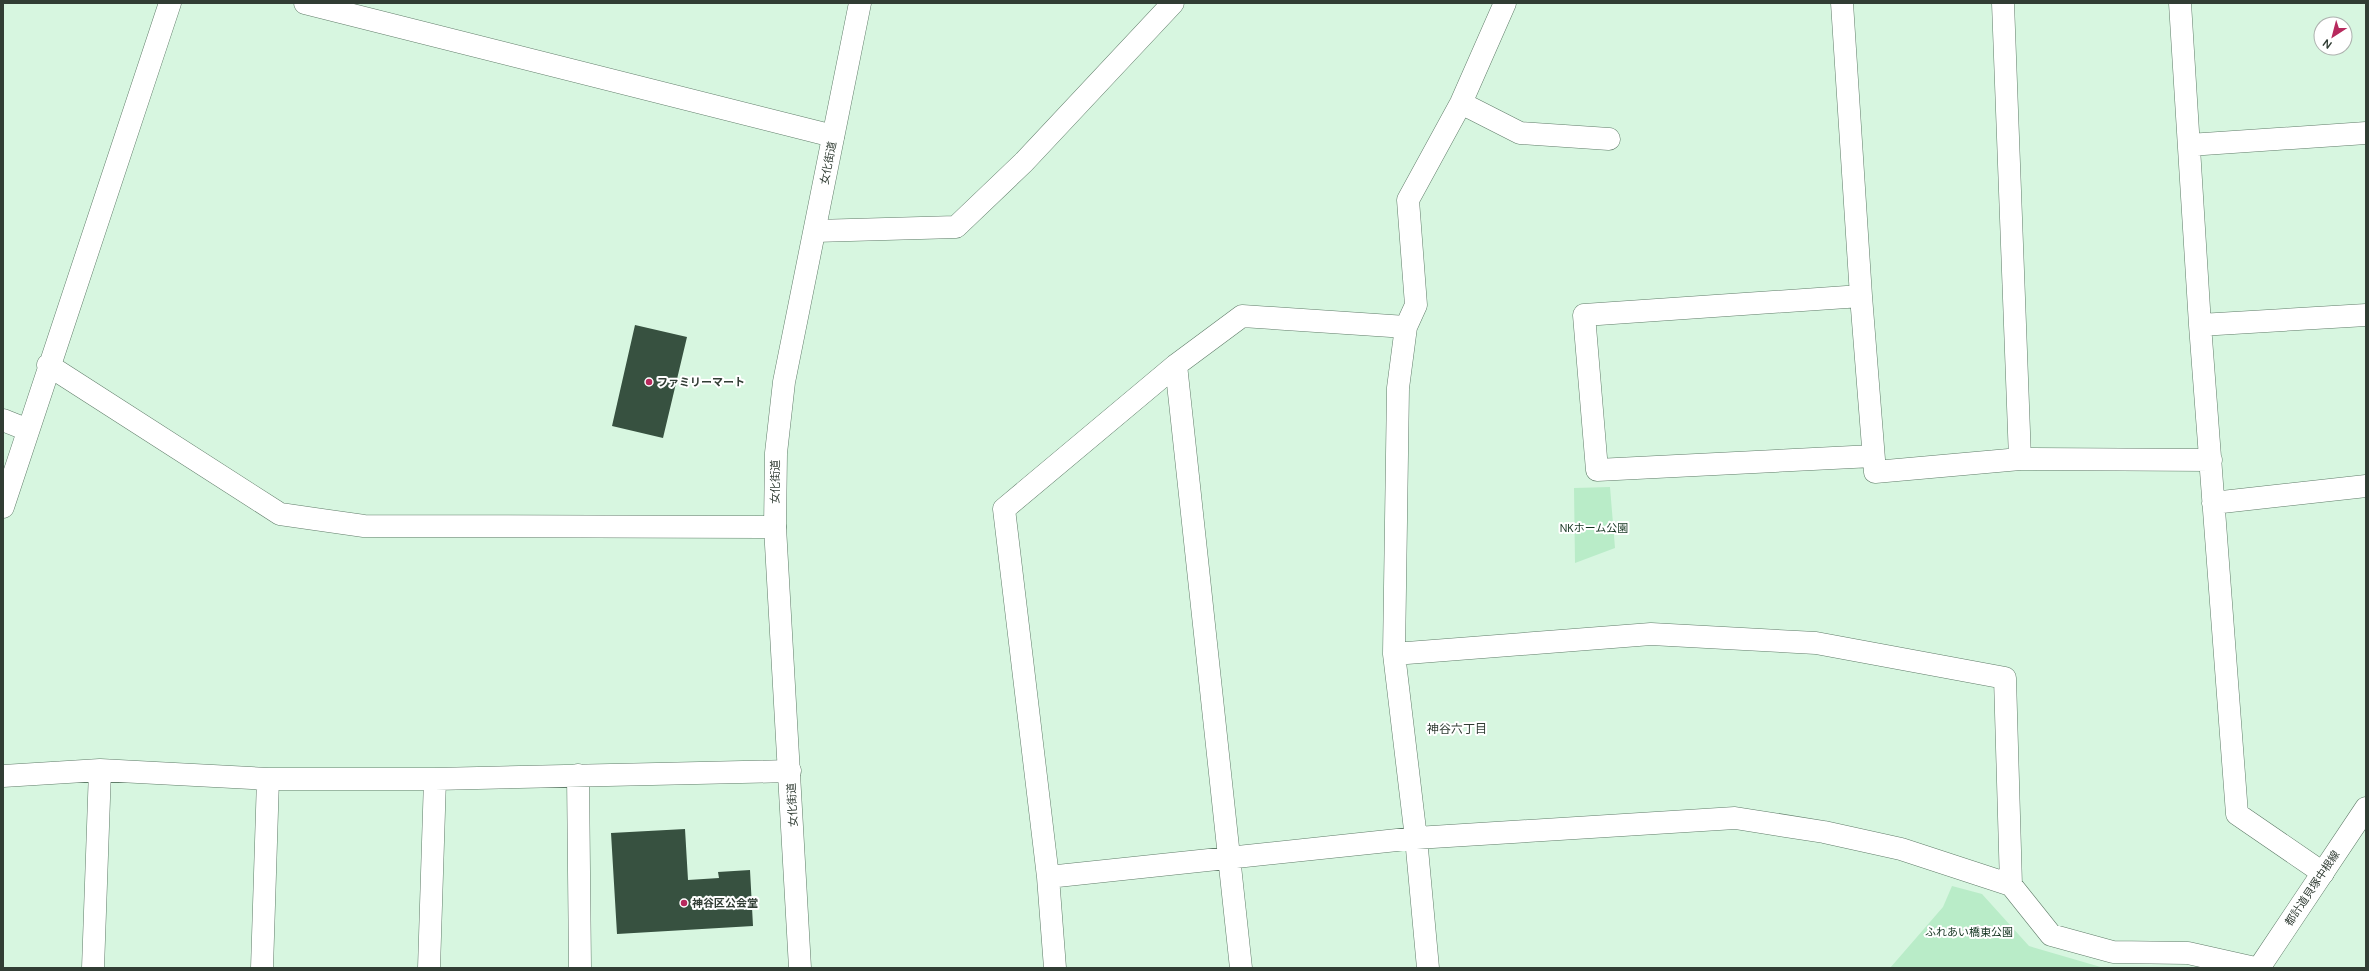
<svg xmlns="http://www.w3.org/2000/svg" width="2369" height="971" font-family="'DM Sans','Noto Sans JP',sans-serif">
	<rect width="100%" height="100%" fill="#d7f6e0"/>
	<!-- green -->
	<path fill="#b9ecc8" d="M 1610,487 L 1615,548 L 1575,563 L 1574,488 Z
		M 1952,886 L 1982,894 L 2029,946 L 2104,968 L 1890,968 L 1943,907 Z"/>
	<!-- building -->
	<path fill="#375140" d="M 635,325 L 687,337 L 663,438 L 612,426 Z
		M 685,829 L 688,880 L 719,878 L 718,872 L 750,870 L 753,926 L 617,934 L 611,833 Z"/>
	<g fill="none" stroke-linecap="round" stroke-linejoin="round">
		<!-- minor casing -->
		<g stroke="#607c69" stroke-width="23">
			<path id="minor" d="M 305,3 L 833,136
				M 1842,3 L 1861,296 L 1875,472 L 2020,459 L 2211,460
				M 2003,3 L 2020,459
				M 2180,3 L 2200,325 L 2237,814 L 2323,873
				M 1461,103 L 1520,133 L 1609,139
				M 2189,145 L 2366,133
				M 815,231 L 956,227 L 1024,162 L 1173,3
				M 1861,296 L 1584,315 L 1597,470 L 1873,456
				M 2200,325 L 2366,315
				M 48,365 L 280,514 L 364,526 L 775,527
				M 1176,365 L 1241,968
				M 3,420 L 28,430
				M 2213,503 L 2366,486
				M 3,507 L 170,3
				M 1394,654 L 1651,634 L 1816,643 L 2005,678 L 2011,885 L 2051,935 L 2113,952 L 2188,953 L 2255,968
				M 578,775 L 580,968
				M 3,776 L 100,770 L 268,779 L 435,779 L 790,771
				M 1048,877 L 1416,838 L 1735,818 L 1824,832 L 1901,849 L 2011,885
				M 93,968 L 100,770
				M 262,968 L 268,779
				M 429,968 L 435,779
				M 1055,968 L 1048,877 L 1004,509 L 1176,365 L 1242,316 L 1406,327
				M 1428,968 L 1416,838 L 1394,654 L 1398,388 L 1406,327 L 1416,305 L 1408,200 L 1461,103 L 1505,3"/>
		</g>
		<!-- tertiary casing -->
		<g stroke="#607c69" stroke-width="23">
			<path id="tertiary" d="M 800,968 L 775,527 L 776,453 L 784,382 L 860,3
				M 2259,968 L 2366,808"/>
		</g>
		<!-- minor -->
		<use href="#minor" stroke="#fff" stroke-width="22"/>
		<!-- tertiary -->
		<use href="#tertiary" stroke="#fff" stroke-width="22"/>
	</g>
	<!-- markers -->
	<g fill="#b7295d" stroke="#fff" stroke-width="1.5">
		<circle cx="649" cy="382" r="4"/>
		<circle cx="684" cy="903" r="4"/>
	</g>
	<g text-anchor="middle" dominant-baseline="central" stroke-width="4" stroke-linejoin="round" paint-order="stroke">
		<!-- street labels -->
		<g font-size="11" fill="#313d34" stroke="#fff">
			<text transform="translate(828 163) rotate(-79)">女化街道</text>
			<text transform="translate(775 482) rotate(-90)">女化街道</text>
			<text transform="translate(792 805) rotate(-93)">女化街道</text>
			<text transform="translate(2312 888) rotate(-56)">都計道貝塚中根線</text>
		</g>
		<!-- poi labels -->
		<g font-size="11" font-weight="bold" fill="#313d34" stroke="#fff" text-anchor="start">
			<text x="657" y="382">ファミリーマート</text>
			<text x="692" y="903">神谷区公会堂</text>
		</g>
		<!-- park labels -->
		<g font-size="11" fill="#143420" stroke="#fff">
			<text x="1594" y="528">NKホーム公園</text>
			<text x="1969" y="932">ふれあい橋東公園</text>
		</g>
		<!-- neighbourhood labels -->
		<g font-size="12" fill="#313d34" stroke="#fff">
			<text x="1457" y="729">神谷六丁目</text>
		</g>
	</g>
	<!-- border -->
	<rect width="2369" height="971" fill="none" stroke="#313d34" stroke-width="8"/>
	<!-- north arrow -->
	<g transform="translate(2333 36) rotate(216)"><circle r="19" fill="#ffffff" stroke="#adb1ae"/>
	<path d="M0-3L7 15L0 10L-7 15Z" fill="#b7295d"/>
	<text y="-6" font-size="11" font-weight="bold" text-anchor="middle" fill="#313d34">N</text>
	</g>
</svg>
